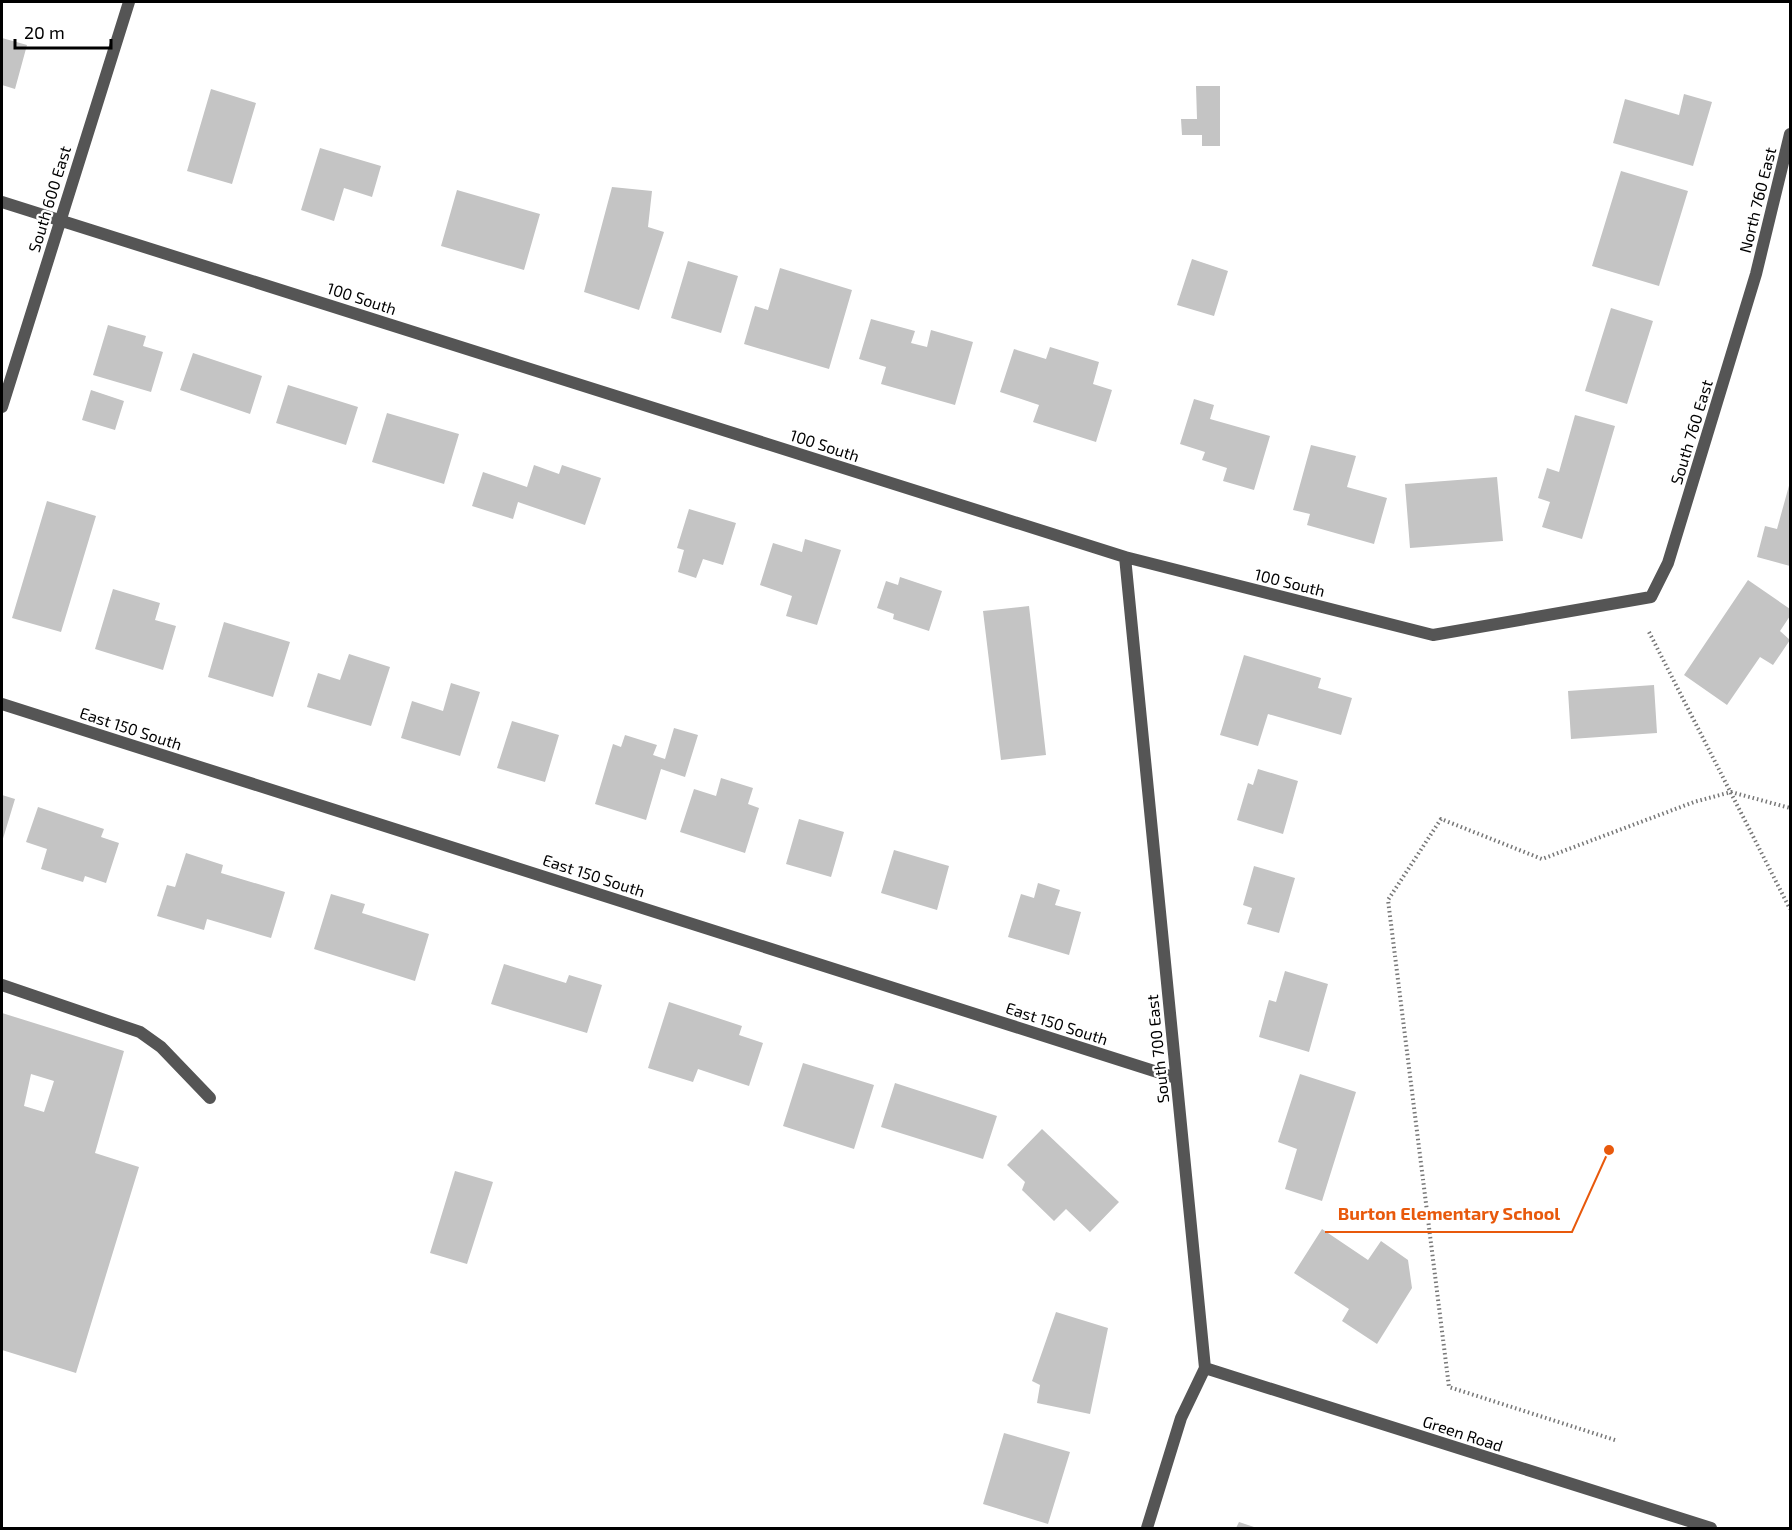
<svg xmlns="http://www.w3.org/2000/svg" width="1792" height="1530" font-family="'Exo 2',sans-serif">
	<rect width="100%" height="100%" fill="#fff"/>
	<!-- building -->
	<path fill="#c4c4c4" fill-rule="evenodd" d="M 2,38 L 27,45 L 15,89 L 2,85 Z
		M 1196,86 L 1220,86 L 1220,146 L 1202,146 L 1202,135 L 1182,135 L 1181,119 L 1197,119 Z
		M 211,89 L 256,103 L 232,184 L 187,171 Z
		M 1684,94 L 1712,102 L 1693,166 L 1613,143 L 1625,99 L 1679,115 Z
		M 320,148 L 381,166 L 372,197 L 344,188 L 334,221 L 301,210 Z
		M 1621,171 L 1688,191 L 1659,286 L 1592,266 Z
		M 612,187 L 652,191 L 648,227 L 664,232 L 639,310 L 584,292 Z
		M 457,190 L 540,214 L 524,270 L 441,246 Z
		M 1192,259 L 1228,271 L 1214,316 L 1177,305 Z
		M 688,261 L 738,276 L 721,333 L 671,318 Z
		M 780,268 L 852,290 L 829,369 L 744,344 L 755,306 L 768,310 Z
		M 1611,308 L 1653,321 L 1627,404 L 1585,391 Z
		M 871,319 L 915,331 L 911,343 L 927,347 L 931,330 L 973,342 L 955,405 L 881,384 L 886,367 L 859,359 Z
		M 108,325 L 146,336 L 143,346 L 163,352 L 151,392 L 93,375 Z
		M 1050,347 L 1099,362 L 1093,384 L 1112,390 L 1096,442 L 1033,422 L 1039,405 L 1000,392 L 1014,349 L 1046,359 Z
		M 193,353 L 262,376 L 250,414 L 180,390 Z
		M 288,385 L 358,407 L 346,445 L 276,423 Z
		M 91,390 L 124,401 L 115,430 L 82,420 Z
		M 1194,399 L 1214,405 L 1210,419 L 1270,436 L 1254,490 L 1223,481 L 1227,468 L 1202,460 L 1205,452 L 1180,444 Z
		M 387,413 L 459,434 L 444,484 L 372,462 Z
		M 1575,415 L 1615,426 L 1582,539 L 1542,527 L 1550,502 L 1538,498 L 1547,468 L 1559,472 Z
		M 1311,445 L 1356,456 L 1347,487 L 1387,498 L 1374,544 L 1307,525 L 1310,514 L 1293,510 Z
		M 534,465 L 559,474 L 562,465 L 601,478 L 585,525 L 518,502 L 513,519 L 472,506 L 483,472 L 527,487 Z
		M 1497,477 L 1503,541 L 1410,548 L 1405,484 Z
		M 1790,482 L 1790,566 L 1757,557 L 1765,526 L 1777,529 Z
		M 47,501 L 96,516 L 61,632 L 12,618 Z
		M 689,509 L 736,523 L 723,565 L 703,559 L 696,578 L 678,572 L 684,550 L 677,548 Z
		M 805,539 L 841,550 L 817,625 L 786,616 L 792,596 L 760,585 L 773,543 L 802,552 Z
		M 900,577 L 942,591 L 929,631 L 893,619 L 894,614 L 877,608 L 886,581 L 898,585 Z
		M 1748,580 L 1790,609 L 1790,616 L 1780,631 L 1790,640 L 1773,665 L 1760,657 L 1727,705 L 1684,675 Z
		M 113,589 L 160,603 L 155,620 L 176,626 L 163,670 L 95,649 Z
		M 1029,606 L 1046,755 L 1001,760 L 983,611 Z
		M 224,622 L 290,642 L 273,697 L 208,677 Z
		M 349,654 L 390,667 L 371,726 L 307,707 L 318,673 L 340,680 Z
		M 1244,655 L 1321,678 L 1318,688 L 1352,698 L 1341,735 L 1268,714 L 1258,746 L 1220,735 Z
		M 451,683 L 480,692 L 460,756 L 401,738 L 412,701 L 443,711 Z
		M 1654,685 L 1657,733 L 1571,739 L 1568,691 Z
		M 512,721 L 559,735 L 545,782 L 497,768 Z
		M 674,728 L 698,735 L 685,777 L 661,769 L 646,820 L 595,804 L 613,744 L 621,747 L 625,735 L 657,745 L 653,755 L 665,759 Z
		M 1258,769 L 1298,781 L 1283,834 L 1237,820 L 1248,783 L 1253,785 Z
		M 721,778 L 753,788 L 748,804 L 759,808 L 745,853 L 680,832 L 694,789 L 716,796 Z
		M 2,795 L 15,799 L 2,842 Z
		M 38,807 L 104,829 L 101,837 L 119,843 L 106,883 L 85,876 L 83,882 L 41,869 L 47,849 L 26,842 Z
		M 799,819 L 844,832 L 831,877 L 786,864 Z
		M 894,850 L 949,866 L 937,910 L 881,893 Z
		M 186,853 L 223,865 L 221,873 L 285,892 L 271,938 L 207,919 L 204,930 L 157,916 L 167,885 L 175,887 Z
		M 1254,866 L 1295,878 L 1279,933 L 1247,924 L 1252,908 L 1243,905 Z
		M 1038,883 L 1060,890 L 1055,905 L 1081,912 L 1069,955 L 1008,937 L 1021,894 L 1034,898 Z
		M 331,894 L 365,904 L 362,913 L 429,934 L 415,981 L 314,949 Z
		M 504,964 L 566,983 L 569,975 L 602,985 L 587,1033 L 491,1004 Z
		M 1285,971 L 1328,984 L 1309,1052 L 1259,1037 L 1269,1000 L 1276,1002 Z
		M 669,1002 L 742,1026 L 739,1035 L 763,1043 L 749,1086 L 698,1069 L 693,1082 L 648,1068 Z
		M 2,1013 L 124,1051 L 95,1153 L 139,1167 L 76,1373 L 2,1350 ZM 31,1074 L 54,1081 L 44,1112 L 24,1106 Z
		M 803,1063 L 874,1085 L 854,1149 L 783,1126 Z
		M 1300,1074 L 1356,1092 L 1322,1201 L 1285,1189 L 1297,1149 L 1278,1142 Z
		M 895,1083 L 997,1116 L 983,1159 L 881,1127 Z
		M 1042,1129 L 1119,1202 L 1090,1232 L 1066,1209 L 1054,1221 L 1022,1190 L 1025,1182 L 1007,1165 Z
		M 455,1171 L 493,1182 L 467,1264 L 430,1253 Z
		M 1322,1229 L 1368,1260 L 1381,1241 L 1408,1260 L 1412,1288 L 1377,1344 L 1342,1321 L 1349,1309 L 1294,1273 Z
		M 1056,1312 L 1108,1328 L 1090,1414 L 1037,1403 L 1040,1385 L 1032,1381 Z
		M 1004,1433 L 1070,1452 L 1048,1524 L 983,1504 Z
		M 1239,1522 L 1257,1528 L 1236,1528 Z"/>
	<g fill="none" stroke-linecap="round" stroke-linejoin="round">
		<!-- path -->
		<path stroke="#777" stroke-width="4" stroke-dasharray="1.5 3" stroke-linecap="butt" d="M 1649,632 L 1790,909
			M 1615,1440 L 1449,1387 L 1388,900 L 1441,819 L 1542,859 L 1694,802 L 1731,792 L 1790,808"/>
		<!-- lane -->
		<path stroke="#555" stroke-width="12" d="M 2,985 L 140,1032 L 161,1047 L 210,1098"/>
		<!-- street -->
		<path stroke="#555" stroke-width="12" d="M 2,202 L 1125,557 L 1433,635 L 1651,597 L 1668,563 L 1756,274 L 1790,134
			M 2,407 L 129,2
			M 1125,557 L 1205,1368 L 1181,1418 L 1147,1528
			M 2,704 L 1176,1078
			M 1205,1368 L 1711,1528"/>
	</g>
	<g text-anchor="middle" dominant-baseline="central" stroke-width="4.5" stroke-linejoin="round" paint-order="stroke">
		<!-- street labels -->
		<g font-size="16" fill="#000" stroke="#fff">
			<text transform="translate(49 199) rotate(-73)">South 600 East</text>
			<text transform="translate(1757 200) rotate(-76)">North 760 East</text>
			<text transform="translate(362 298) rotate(18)">100 South</text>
			<text transform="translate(1691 432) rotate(-73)">South 760 East</text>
			<text transform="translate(825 445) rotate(18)">100 South</text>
			<text transform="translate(1290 582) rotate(14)">100 South</text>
			<text transform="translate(131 728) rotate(18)">East 150 South</text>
			<text transform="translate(594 875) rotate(18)">East 150 South</text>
			<text transform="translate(1057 1023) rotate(18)">East 150 South</text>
			<text transform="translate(1157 1049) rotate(-96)">South 700 East</text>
			<text transform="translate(1463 1433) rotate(18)">Green Road</text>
		</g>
	</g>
	<!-- callouts -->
	<path fill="none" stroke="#e8590c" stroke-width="2" d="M1609 1150L1572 1232H1325"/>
	<circle fill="#e8590c" stroke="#fff" stroke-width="2" cx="1609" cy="1150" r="6"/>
	<g font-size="18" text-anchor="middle" font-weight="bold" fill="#e8590c" stroke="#fff" stroke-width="4.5" stroke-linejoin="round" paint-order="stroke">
		<text x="1449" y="1220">Burton Elementary School</text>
	</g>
	<!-- border -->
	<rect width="1792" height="1530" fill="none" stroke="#000000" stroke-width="6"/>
	<!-- scale -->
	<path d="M15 39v9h96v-9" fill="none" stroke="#000000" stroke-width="3"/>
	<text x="24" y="39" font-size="18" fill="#000000" stroke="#ffffff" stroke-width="4.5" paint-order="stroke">20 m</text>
</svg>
